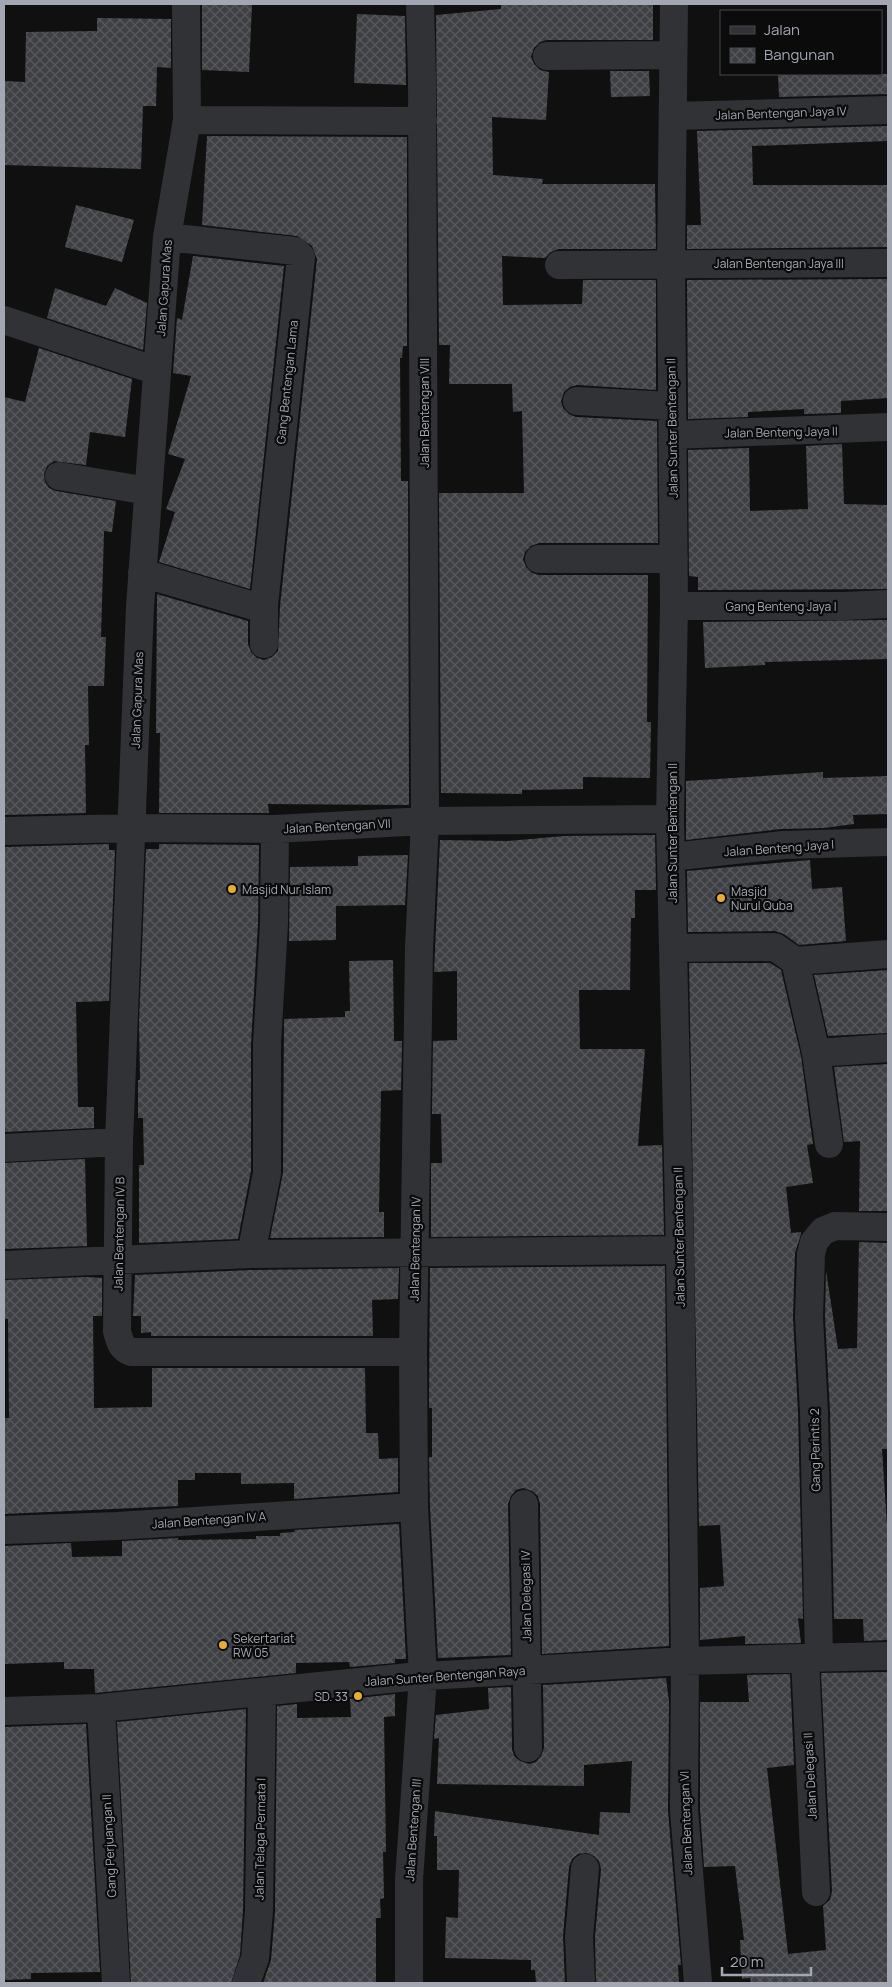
<svg xmlns="http://www.w3.org/2000/svg" width="892" height="1987" font-family="Manrope,sans-serif">
	<defs>
		<pattern id="building-cross-hatch" width="8" height="8" patternUnits="userSpaceOnUse" patternTransform="scale(1.25)"><rect width="8" height="8" fill="#3f4044"/><path d="M0 0l8 8M0 8l8-8" fill="none" stroke="#58595d"/></pattern>
	</defs>
	<rect width="100%" height="100%" fill="#101011"/>
	<!-- building -->
	<path fill="url(#building-cross-hatch)" d="M 202,4 L 252,4 L 249,72 L 202,70 Z
		M 501,4 L 653,4 L 653,40 L 547,40 L 540,42 L 534,48 L 531,57 L 534,64 L 540,70 L 549,72 L 546,120 L 492,117 L 493,175 L 543,179 L 542,184 L 655,184 L 656,249 L 559,249 L 551,252 L 545,258 L 502,256 L 503,305 L 582,304 L 583,280 L 656,280 L 656,390 L 577,385 L 570,387 L 564,392 L 561,401 L 563,408 L 569,414 L 576,417 L 657,421 L 658,543 L 539,543 L 531,546 L 525,552 L 523,559 L 526,567 L 532,573 L 539,575 L 648,575 L 647,722 L 651,722 L 650,778 L 583,777 L 583,789 L 522,790 L 522,794 L 441,793 L 439,493 L 524,493 L 522,411 L 513,412 L 512,384 L 449,384 L 450,345 L 439,345 L 436,15 L 501,9 Z
		M 357,14 L 405,16 L 406,85 L 354,83 Z
		M 97,18 L 171,19 L 171,68 L 157,67 L 156,106 L 143,106 L 141,169 L 4,165 L 4,81 L 25,82 L 26,32 L 97,31 Z
		M 610,71 L 649,71 L 650,96 L 611,97 Z
		M 778,74 L 888,74 L 888,94 L 779,97 Z
		M 888,126 L 888,141 L 752,146 L 753,185 L 888,185 L 888,247 L 687,249 L 687,225 L 701,225 L 697,131 Z
		M 207,136 L 407,137 L 407,346 L 403,346 L 402,358 L 400,358 L 401,481 L 408,481 L 409,805 L 268,804 L 269,813 L 159,813 L 160,733 L 156,733 L 157,594 L 248,621 L 248,644 L 251,652 L 257,658 L 264,660 L 272,657 L 278,651 L 280,606 L 317,259 L 312,246 L 297,236 L 202,225 Z
		M 76,205 L 134,220 L 122,262 L 65,247 Z
		M 193,256 L 284,266 L 250,589 L 159,562 L 175,512 L 166,509 L 185,459 L 168,454 L 191,376 L 173,373 L 177,318 L 182,320 Z
		M 888,279 L 888,398 L 841,401 L 841,413 L 804,414 L 804,409 L 748,412 L 748,417 L 688,419 L 687,280 Z
		M 55,288 L 106,306 L 115,288 L 147,303 L 143,350 L 47,318 Z
		M 39,348 L 132,379 L 125,437 L 90,432 L 86,465 L 54,461 L 47,466 L 44,474 L 45,482 L 49,488 L 56,491 L 116,501 L 112,532 L 104,531 L 101,637 L 106,637 L 104,686 L 88,686 L 89,745 L 85,745 L 86,813 L 4,815 L 4,397 L 25,402 Z
		M 842,444 L 844,504 L 888,505 L 888,589 L 698,590 L 698,577 L 689,576 L 688,450 L 749,448 L 750,511 L 808,509 L 806,446 Z
		M 888,620 L 888,659 L 765,662 L 765,665 L 705,668 L 703,622 Z
		M 823,772 L 823,778 L 888,776 L 888,814 L 853,815 L 854,824 L 824,828 L 781,829 L 686,840 L 686,781 Z
		M 655,835 L 656,890 L 635,890 L 635,918 L 631,918 L 630,990 L 579,990 L 580,1049 L 645,1049 L 638,1146 L 662,1145 L 664,1235 L 431,1237 L 431,1163 L 442,1163 L 441,1114 L 432,1114 L 433,1041 L 457,1040 L 457,971 L 434,972 L 440,840 L 507,841 L 564,836 Z
		M 109,844 L 109,850 L 115,850 L 109,1001 L 76,1002 L 78,1107 L 94,1107 L 94,1128 L 4,1132 L 4,847 Z
		M 159,844 L 259,845 L 258,923 L 251,1044 L 251,1171 L 238,1239 L 139,1243 L 139,1165 L 144,1165 L 143,1118 L 138,1118 L 138,1080 L 140,1080 L 139,1023 L 146,849 L 159,849 Z
		M 408,855 L 405,905 L 336,906 L 336,940 L 289,941 L 290,867 L 358,866 L 358,856 Z
		M 810,860 L 812,889 L 842,887 L 846,941 L 799,945 L 784,934 L 775,931 L 688,932 L 687,871 Z
		M 393,960 L 394,1041 L 402,1041 L 401,1090 L 381,1091 L 379,1212 L 384,1212 L 384,1237 L 270,1238 L 283,1173 L 284,1019 L 345,1017 L 345,1011 L 350,1011 L 349,961 Z
		M 689,963 L 770,963 L 781,970 L 801,1056 L 813,1144 L 807,1145 L 813,1183 L 786,1187 L 791,1233 L 801,1232 L 801,1234 L 795,1253 L 793,1317 L 798,1413 L 803,1619 L 798,1618 L 801,1643 L 745,1644 L 745,1636 L 700,1640 L 700,1588 L 724,1586 L 720,1525 L 699,1526 Z
		M 888,970 L 888,1033 L 828,1036 L 814,975 Z
		M 888,1064 L 888,1211 L 859,1211 L 860,1141 L 844,1142 L 834,1067 Z
		M 85,1159 L 87,1246 L 4,1249 L 4,1163 Z
		M 859,1242 L 888,1243 L 888,1449 L 882,1449 L 888,1540 L 888,1640 L 864,1641 L 863,1619 L 834,1619 L 830,1412 L 825,1317 L 826,1271 L 838,1349 L 857,1348 Z
		M 665,1266 L 669,1646 L 542,1654 L 540,1504 L 538,1496 L 532,1491 L 523,1488 L 516,1490 L 511,1496 L 508,1504 L 511,1655 L 438,1658 L 430,1507 L 429,1457 L 432,1457 L 432,1408 L 429,1408 L 430,1268 Z
		M 399,1268 L 398,1299 L 372,1300 L 373,1336 L 151,1336 L 151,1332 L 141,1333 L 141,1316 L 133,1316 L 135,1275 L 251,1270 Z
		M 87,1277 L 102,1278 L 102,1316 L 93,1316 L 94,1408 L 152,1407 L 152,1368 L 365,1368 L 366,1433 L 378,1433 L 379,1459 L 398,1458 L 398,1492 L 294,1499 L 294,1483 L 241,1484 L 241,1473 L 195,1473 L 195,1480 L 178,1480 L 178,1506 L 4,1514 L 4,1418 L 9,1418 L 8,1319 L 4,1319 L 4,1280 Z
		M 399,1524 L 406,1659 L 395,1659 L 395,1663 L 350,1667 L 349,1662 L 296,1663 L 296,1673 L 95,1693 L 94,1669 L 64,1669 L 64,1662 L 4,1664 L 4,1546 L 71,1543 L 72,1557 L 122,1556 L 122,1541 L 178,1538 L 178,1540 L 256,1539 L 256,1536 L 280,1536 L 280,1533 L 295,1532 L 294,1530 Z
		M 888,1672 L 888,1983 L 751,1983 L 750,1978 L 742,1979 L 740,1940 L 744,1940 L 735,1866 L 704,1867 L 700,1809 L 700,1702 L 749,1702 L 747,1675 L 790,1674 L 794,1765 L 767,1768 L 788,1954 L 826,1950 L 823,1906 L 830,1900 L 832,1891 L 821,1673 Z
		M 666,1678 L 669,1702 L 668,1811 L 681,1965 L 678,1965 L 679,1983 L 596,1983 L 595,1937 L 601,1869 L 599,1861 L 594,1856 L 587,1853 L 578,1854 L 572,1859 L 569,1867 L 563,1936 L 565,1983 L 536,1983 L 535,1970 L 531,1970 L 531,1960 L 445,1958 L 446,1917 L 458,1918 L 459,1870 L 437,1870 L 437,1836 L 434,1836 L 435,1811 L 599,1835 L 600,1812 L 630,1813 L 632,1761 L 584,1765 L 584,1786 L 437,1784 L 439,1738 L 434,1739 L 436,1715 L 489,1709 L 488,1688 L 511,1687 L 512,1749 L 514,1756 L 520,1761 L 529,1764 L 536,1762 L 541,1756 L 544,1748 L 543,1685 Z
		M 395,1694 L 395,1716 L 384,1717 L 386,1852 L 383,1852 L 384,1898 L 380,1899 L 381,1918 L 376,1918 L 376,1982 L 263,1983 L 271,1960 L 275,1912 L 277,1706 L 297,1704 L 297,1718 L 351,1717 L 350,1699 Z
		M 246,1709 L 243,1910 L 240,1955 L 231,1983 L 131,1983 L 117,1722 Z
		M 86,1724 L 100,1972 L 31,1973 L 31,1979 L 4,1980 L 4,1727 Z"/>
	<g fill="none" stroke-linecap="round" stroke-linejoin="round">
		<!-- minor -->
		<path stroke="#313236" stroke-width="28" d="M 186,4 L 187,120 L 167,237 L 140,607 L 119,1142 L 117,1331 C 120,1342 121,1348 131,1352 L 413,1352
			M 674,4 L 671,265 L 674,606 L 670,819 L 680,1250 L 685,1661 L 684,1810 L 698,1983
			M 547,56 L 673,55
			M 674,116 L 888,110
			M 187,120 L 423,121
			M 167,237 L 295,251 L 301,257 L 264,605 L 264,644
			M 559,265 L 888,263
			M 4,320 L 157,371
			M 577,401 L 671,406
			M 673,435 L 888,427
			M 59,476 L 148,491
			M 539,559 L 674,559
			M 142,573 L 264,609
			M 674,606 L 844,606 L 888,604
			M 4,831 L 132,828 L 275,829 L 425,821 L 670,819
			M 671,857 L 783,845 L 888,842
			M 673,948 L 775,947 L 795,961 L 888,954
			M 795,961 L 816,1053 L 829,1144
			M 816,1053 L 888,1048
			M 4,1148 L 119,1142
			M 251,1254 L 267,1173 L 267,1044 L 274,924 L 275,829
			M 4,1265 L 251,1254 L 680,1250
			M 524,1504 L 528,1748
			M 4,1530 L 117,1526 L 414,1507
			M 819,1658 L 814,1412 L 809,1317 L 811,1254 L 814,1242 L 823,1231 L 835,1226 L 888,1227
			M 805,1659 L 816,1892
			M 101,1708 L 116,1983
			M 4,1711 L 101,1708 L 409,1677 L 685,1661 L 888,1656
			M 246,1983 L 255,1958 L 259,1911 L 262,1692
			M 409,1983 L 409,1880 L 423,1676 L 414,1507 L 413,1352 L 419,949 L 425,821 L 422,78 L 420,4
			M 581,1983 L 579,1937 L 585,1868"/>
	</g>
	<!-- markers -->
	<g fill="#e6ac34" stroke="#0b0b0c" stroke-width="2">
		<circle cx="232" cy="889" r="5"/>
		<circle cx="721" cy="898" r="5"/>
		<circle cx="223" cy="1645" r="5"/>
		<circle cx="358" cy="1696" r="5"/>
	</g>
	<g text-anchor="middle" dominant-baseline="central" stroke-width="4.5" stroke-linejoin="round" paint-order="stroke">
		<!-- street labels -->
		<g font-size="12" fill="#a2a7b1" stroke="#0b0b0c">
			<text transform="translate(781 113) rotate(-2)">Jalan Bentengan Jaya IV</text>
			<text x="779" y="263">Jalan Bentengan Jaya III</text>
			<text transform="translate(164 288) rotate(-86)">Jalan Gapura Mas</text>
			<text transform="translate(287 382) rotate(-84)">Gang Bentengan Lama</text>
			<text transform="translate(424 413) rotate(-90)">Jalan Bentengan VIII</text>
			<text transform="translate(672 428) rotate(-91)">Jalan Sunter Bentengan II</text>
			<text transform="translate(781 432) rotate(-1)">Jalan Benteng Jaya II</text>
			<text x="781" y="606">Gang Benteng Jaya I</text>
			<text transform="translate(137 700) rotate(-88)">Jalan Gapura Mas</text>
			<text transform="translate(337 826) rotate(-3)">Jalan Bentengan VII</text>
			<text transform="translate(672 833) rotate(-90)">Jalan Sunter Bentengan II</text>
			<text transform="translate(779 848) rotate(-4)">Jalan Benteng Jaya I</text>
			<text transform="translate(119 1234) rotate(-89)">Jalan Bentengan IV B</text>
			<text transform="translate(679 1237) rotate(-91)">Jalan Sunter Bentengan II</text>
			<text transform="translate(415 1249) rotate(-89)">Jalan Bentengan IV</text>
			<text transform="translate(815 1450) rotate(-91)">Gang Perintis 2</text>
			<text transform="translate(209 1520) rotate(-4)">Jalan Bentengan IV A</text>
			<text transform="translate(526 1596) rotate(-91)">Jalan Delegasi IV</text>
			<text transform="translate(445 1676) rotate(-4)">Jalan Sunter Bentengan Raya</text>
			<text transform="translate(810 1776) rotate(-93)">Jalan Delegasi II</text>
			<text transform="translate(686 1823) rotate(-92)">Jalan Bentengan VI</text>
			<text transform="translate(413 1830) rotate(-86)">Jalan Bentengan III</text>
			<text transform="translate(260 1839) rotate(-89)">Jalan Telaga Permata I</text>
			<text transform="translate(109 1846) rotate(-93)">Gang Perjuangan II</text>
		</g>
		<!-- poi labels -->
		<g font-size="12" fill="#a2a7b1" stroke="#0b0b0c" text-anchor="start">
			<text x="242" y="889">Masjid Nur Islam</text>
			<text x="731" y="891">Masjid<tspan x="731" dy="14">Nurul Quba</tspan></text>
			<text x="233" y="1638">Sekertariat<tspan x="233" dy="14">RW 05</tspan></text>
			<text x="348" y="1696" text-anchor="end">SD. 33</text>
		</g>
	</g>
	<!-- border -->
	<rect width="892" height="1987" fill="none" stroke="#a2a7b1" stroke-width="10"/>
	<!-- legend -->
	<rect x="720" y="10" width="162" height="65" fill="#0b0b0c" stroke="#47494e"/>
	<rect x="730" y="26" width="25" height="8" fill="#313236" stroke="#47494e"/>
	<text x="764" y="35" font-size="15" fill="#a2a7b1">Jalan</text>
	<rect x="730" y="48" width="25" height="15" fill="url(#building-cross-hatch)" stroke="#47494e"/>
	<text x="764" y="60" font-size="15" fill="#a2a7b1">Bangunan</text>
	<!-- scale -->
	<path d="M722 1967v8h89v-8" fill="none" stroke="#a2a7b1" stroke-width="2.5"/>
	<text x="730" y="1967" font-size="15" fill="#a2a7b1" stroke="#0b0b0c" stroke-width="4" paint-order="stroke">20 m</text>
</svg>
